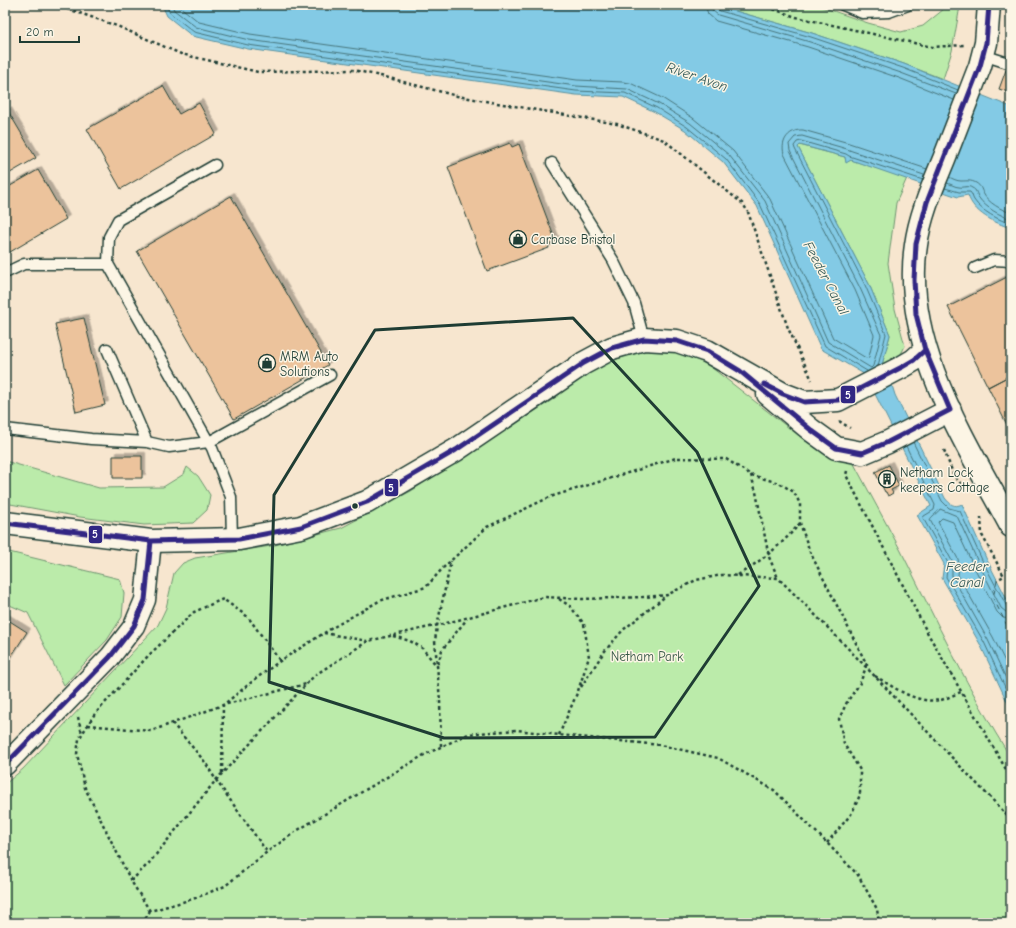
<svg xmlns="http://www.w3.org/2000/svg" width="1016" height="928" font-family="'Comic Neue',sans-serif">
	<defs>
		<filter id="shadow"><feDropShadow dx="3.5" dy="-3.5" stdDeviation="0" flood-color="#0004"/></filter>
	</defs>
	<rect width="100%" height="100%" fill="#f7e6cf"/>
	<filter id="ink" filterUnits="userSpaceOnUse"><feTurbulence type="fractalNoise" baseFrequency=".025" numOctaves="2"/><feDisplacementMap in="SourceGraphic" scale="8" xChannelSelector="R" yChannelSelector="G"/><feConvolveMatrix kernelMatrix="1 2 1 2 8 2 1 2 1" color-interpolation-filters="sRGB"/></filter>
	<g filter="url(#ink)">
		<!-- green -->
		<path fill="#bbebaa" stroke="#6d946f" d="M 714,5 L 816,5 L 868,23 L 901,32 L 923,26 L 944,9 L 946,5 L 960,6 L 952,51 L 943,79 L 904,64 L 812,33 Z
			M 799,145 L 845,157 L 846,162 L 851,160 L 907,178 L 896,203 L 888,263 L 895,309 L 905,346 L 900,356 L 882,365 L 890,335 L 869,284 L 798,147 Z
			M 641,351 L 673,351 L 707,364 L 803,439 L 826,455 L 853,462 C 869,492 885,521 901,551 C 936,620 969,692 1011,758 L 1011,923 L 5,923 L 5,784 L 23,769 L 158,625 L 166,608 L 174,573 L 183,563 L 195,558 L 271,546 L 341,528 L 411,491 L 552,400 L 596,366 Z
			M 5,461 L 99,488 L 163,487 L 184,474 L 187,467 L 198,476 L 210,495 L 207,510 L 193,523 L 144,525 L 80,517 L 5,503 Z
			M 5,551 L 120,579 L 124,593 L 122,617 L 107,640 L 64,685 L 28,613 L 5,603 Z"/>
		<!-- water -->
		<path fill="#83cae5" stroke="#5b929e" d="M 162,5 L 714,5 L 812,33 L 904,64 L 1011,107 L 1011,228 C 995,223 973,213 968,195 L 958,197 L 851,160 L 846,163 L 845,157 L 800,145 L 798,147 L 869,284 L 890,335 L 882,365 L 890,379 L 895,395 L 945,498 C 950,504 954,508 962,504 L 986,558 L 1011,607 L 1011,710 L 980,644 L 942,578 L 944,564 L 917,515 L 931,506 L 869,382 L 864,374 L 821,349 L 757,206 L 723,162 L 685,130 L 655,112 L 623,97 L 576,95 L 248,49 L 192,36 L 167,16 Z"/>
		<g fill="none" stroke-linecap="round" stroke-linejoin="round">
			<!-- shore -->
			<path stroke="#47757b" stroke-width="1" d="M 166,5 L 170,13 L 194,32 L 248,45 L 576,91 L 625,93 L 657,108 L 687,127 L 726,159 L 760,204 L 825,346 L 867,371
				M 172,5 L 174,10 L 196,27 L 249,40 L 576,86 L 627,89 L 659,104 L 690,123 L 729,155 L 765,201 L 828,342 L 871,368 L 873,366 L 881,335 L 860,288 L 790,151 L 789,144 L 795,137 L 802,136 L 847,149 L 852,151 L 924,175
				M 178,5 L 199,22 L 250,34 L 577,80 L 623,82 L 630,83 L 662,98 L 693,118 L 733,151 L 770,199 L 833,338 L 866,358 L 869,357 L 874,335 L 855,290 L 784,154 C 780,140 790,129 803,130 L 849,143 L 927,169
				M 705,5 L 708,14 L 716,21 L 808,47 L 899,78 L 954,100
				M 711,5 L 713,11 L 718,15 L 810,42 L 901,73 L 956,94
				M 716,5 L 717,9 L 720,11 L 811,37 L 903,68 L 958,90
				M 949,177 C 953,179 957,181 961,181 C 967,181 971,180 976,183 C 981,186 981,189 983,193 C 988,203 1002,210 1011,213
				M 947,183 C 951,184 955,187 959,187 C 964,188 968,185 972,188 C 977,190 976,194 979,198 C 986,208 999,215 1011,219
				M 945,188 L 959,192 L 970,192 C 973,195 972,197 974,200 C 981,211 999,220 1011,224
				M 878,366 L 886,334 L 865,285 L 795,149 L 794,146 L 797,142 L 801,141 L 846,154 L 849,156 L 923,180
				M 913,442 L 942,501 L 949,508 L 960,511 L 982,560 L 1006,605 L 1008,608 L 1011,608
				M 906,446 L 935,505 L 934,510 L 924,516 L 923,518 L 948,563 L 946,577 L 984,642 L 1011,700
				M 1011,613 L 1006,612 L 1001,608 L 978,562 L 957,516 L 940,509 C 938,513 931,516 930,520 L 952,561 L 952,576 L 988,640 L 1011,689
				M 1011,619 L 1003,618 L 997,612 L 973,565 L 953,522 L 942,518 L 938,522 L 958,559 L 959,565 L 958,575 L 993,637 L 1011,674"/>
			<!-- ferry -->
			<path stroke="#335957" stroke-width="1" stroke-dasharray="5 4" stroke-linecap="butt" d="M 997,580 L 993,598 L 1011,633"/>
		</g>
		<!-- building -->
		<path fill="#ecc39c" stroke="#1f3d34" filter="url(#shadow)" d="M 1006,70 L 1011,72 L 1011,93 L 999,89 Z
			M 163,86 L 179,114 L 199,103 L 216,134 L 121,189 L 87,129 Z
			M 8,111 L 36,158 L 5,176 L 5,113 Z
			M 510,143 L 512,147 L 519,144 L 556,242 L 548,245 L 549,248 L 487,271 L 448,167 Z
			M 38,170 L 66,219 L 5,255 L 5,189 Z
			M 231,196 L 328,365 L 234,419 L 137,251 Z
			M 1011,275 L 1011,375 L 988,387 L 948,307 Z
			M 84,318 L 105,405 L 76,412 L 55,324 Z
			M 1011,375 L 1011,433 L 988,387 Z
			M 113,456 L 142,456 L 142,478 L 113,478 Z
			M 889,465 L 899,486 L 891,490 L 893,493 L 888,496 L 886,492 L 885,492 L 875,472 Z
			M 5,618 L 27,632 L 5,666 Z"/>
		<g fill="none" stroke-linecap="round" stroke-linejoin="round">
			<!-- service casing -->
			<g stroke="#1f3d34" stroke-width="13">
				<path id="service" d="M 843,5 L 862,13 L 889,12 L 908,5
					M 983,55 L 1011,64
					M 552,163 L 613,260 L 634,303 L 644,339
					M 215,165 L 118,220 L 109,237 L 108,264 L 212,448 L 231,497 L 232,539
					M 975,268 L 994,260 L 1011,261
					M 5,273 L 24,264 L 108,264
					M 107,349 L 147,442
					M 5,429 L 91,439 L 147,442 L 169,447 L 209,442 L 330,375"/>
			</g>
			<!-- minor casing -->
			<g stroke="#1f3d34" stroke-width="23">
				<path id="minor" d="M 5,765 L 110,657 L 134,626 L 145,600 L 151,541"/>
			</g>
			<!-- tertiary casing -->
			<g stroke="#1f3d34" stroke-width="25">
				<path id="tertiary" d="M 989,5 L 986,43 L 980,66 C 968,97 956,128 944,159 C 933,186 920,215 916,245 C 901,344 966,442 1011,526
					M 768,394 L 811,430 L 836,448 L 862,453 L 888,442 L 950,410
					M 5,523 L 151,541 L 239,539 L 301,527 L 367,502 L 456,450 L 584,363 L 612,348 L 644,339 L 677,341 L 707,351 L 783,394 L 804,402 L 838,400 L 902,367 L 914,360 L 925,350"/>
			</g>
			<!-- path -->
			<path stroke="#1f3d34" stroke-width="2.5" stroke-dasharray="3 3" stroke-linecap="butt" d="M 50,5 L 71,10 L 117,26 L 181,54 L 258,72 L 353,70 L 385,77 L 457,96 L 617,124 L 664,140 L 743,204 L 748,212 L 788,328 L 812,380
				M 762,5 L 796,17 L 932,47 L 964,45
				M 839,421 L 850,428
				M 944,450 L 954,476 L 964,487
				M 847,471 L 846,475 L 927,632 L 1011,778
				M 751,475 L 756,492 L 769,557 L 778,578
				M 981,517 L 982,535 L 1004,576 L 997,580
				M 738,575 C 762,560 782,545 800,523
				M 559,599 L 570,606 L 584,624 L 589,657 L 578,691 L 559,735
				M 324,633 L 367,641
				M 393,636 L 410,641 L 422,648 L 437,666
				M 438,664 L 442,650 L 467,619
				M 875,676 C 895,688 916,704 941,700 C 948,698 955,694 961,692
				M 581,687 L 604,652 L 623,630 L 667,595
				M 78,717 L 82,734
				M 172,723 L 205,762 L 216,780 L 267,852
				M 88,725 L 151,731 L 223,705 L 258,677 L 280,661 L 332,628 L 379,601 L 426,587 L 443,568 L 487,527 L 550,497 L 676,458 L 726,459 L 751,475 L 779,483 L 794,492 L 800,504 L 800,523 L 810,552 L 869,669
				M 441,746 L 440,701 L 435,641 L 437,626 L 451,561
				M 222,773 L 223,705 L 306,684
				M 827,843 L 852,813 L 860,795 L 860,770 L 844,744 L 839,719 L 847,702 L 860,683 L 866,667
				M 131,881 L 150,862 L 216,780 L 315,675 L 368,641 L 443,624 L 544,597 L 582,599 L 645,597 L 667,595 L 696,580 L 722,575 L 778,578 C 858,656 933,739 1011,819
				M 150,911 L 131,881 L 85,788 L 77,754 L 79,739 L 94,715 L 148,656 L 194,612 L 223,599 L 248,617 L 280,661
				M 142,923 L 150,911 L 193,899 L 225,886 L 267,852 L 298,830 L 424,755 L 468,734 L 517,730 L 559,735 L 660,745 L 718,758 L 774,790 L 827,843 L 858,875 L 877,909 L 879,923"/>
			<!-- service -->
			<use href="#service" stroke="#fcf5e5" stroke-width="10"/>
			<!-- minor -->
			<use href="#minor" stroke="#fcf5e5" stroke-width="20"/>
			<!-- tertiary -->
			<use href="#tertiary" stroke="#fcf5e5" stroke-width="22"/>
			<!-- bus-1 casing -->
			<g stroke="#fcf5e5" stroke-width="8">
				<path id="bus-1" d="M 764,384 L 783,394 L 804,402 L 838,400 L 902,367 L 914,360 L 925,350
					M 5,523 L 151,541 L 186,540
					M 151,541 L 239,539 L 301,527 L 367,502 L 456,450 L 584,363 L 612,348 L 644,339 L 677,341 L 707,351 L 740,371 L 811,430 L 836,448 L 862,453 L 888,442 L 950,410 L 925,350 L 916,314 L 914,280 L 916,244 L 927,202 L 980,66 L 986,43 L 989,5
					M 5,765 L 110,657 L 134,626 L 145,600 L 151,541"/>
			</g>
			<!-- bus-1 -->
			<use href="#bus-1" stroke="#312783" stroke-width="5"/>
		</g>
	</g>
	<!-- marked area -->
	<path fill="none" stroke="#1f3d34" stroke-width="3" stroke-linejoin="round" d="M 573,318 L 697,452 L 759,586 L 655,737 L 444,738 L 269,682 L 274,495 L 375,330 Z"/>
	<!-- icons -->
	<defs>
		<g id="shop-ring" transform="scale(0.9)"><circle r="9.5" fill="#fcf5e5" stroke="#1f3d34" stroke-width="1.5"/><path d="M-5-2.5h2.3a2.7 3.5 0 0 1 5.4 0H5L5.5 6h-11ZM-1.5-2.5h3a1.5 2.3 0 0 0-3 0Z" fill="#1f3d34"/></g>
		<g id="building-ring" transform="scale(0.9)"><circle r="9.5" fill="#fcf5e5" stroke="#1f3d34" stroke-width="1.5"/><path d="M-4-6H4V6H1V3H-1V6H-4ZM-2.5-4.3h1.7v1.8h-1.7ZM.8-4.3h1.7v1.8H.8ZM-2.5-1h1.7V.8h-1.7ZM.8-1h1.7V.8H.8Z" fill="#1f3d34"/></g>
	</defs>
	<g fill-rule="evenodd">
		<use href="#shop-ring" x="518" y="239"/>
		<use href="#shop-ring" x="267" y="363"/>
		<use href="#building-ring" x="887" y="479"/>
	</g>
	<!-- markers -->
	<circle fill="#1f3d34" stroke="#fcf5e5" stroke-width="1.5" cx="355" cy="506" r="3.5"/>
	<g text-anchor="middle" dominant-baseline="central" stroke-width="3" stroke-linejoin="round" paint-order="stroke">
		<!-- poi labels -->
		<g font-size="13" fill="#1f3d34" stroke="#fcf5e5" text-anchor="start">
			<text x="531" y="239">Carbase Bristol</text>
			<text x="280" y="356">MRM Auto<tspan x="280" dy="15">Solutions</tspan></text>
			<text x="900" y="472">Netham Lock<tspan x="900" dy="15">keepers Cottage</tspan></text>
		</g>
		<!-- park labels -->
		<g font-size="13" fill="#365746" stroke="#fcf5e5">
			<text x="647" y="656">Netham Park</text>
		</g>
		<!-- water labels -->
		<g font-size="14" font-style="italic" fill="#335957" stroke="#fcf5e5">
			<text transform="translate(697 77) rotate(19)">River Avon</text>
			<text transform="translate(826 278) rotate(62)">Feeder Canal</text>
			<text x="967" y="566">Feeder<tspan x="967" dy="16">Canal</tspan></text>
		</g>
	</g>
	<g stroke="#fcf5e5" stroke-width="1.5">
		<rect x="840" y="385" width="16" height="19" rx="4" fill="#312783"/>
		<rect x="384" y="478" width="15" height="19" rx="4" fill="#312783"/>
		<rect x="88" y="525" width="15" height="19" rx="4" fill="#312783"/>
	</g>
	<g font-size="11" text-anchor="middle" font-weight="bold" fill="#fff">
		<text x="848" y="399">5</text>
		<text x="391" y="492">5</text>
		<text x="95" y="538">5</text>
	</g>
	<!-- margin -->
	<rect width="1016" height="928" fill="none" stroke="#fcf5e5" stroke-width="20"/>
	<rect x="10" y="10" width="996" height="908" fill="none" stroke="#1f3d34" stroke-width="1.5" filter="url(#ink)"/>
	<!-- scale -->
	<path d="M20 36v6h59v-6" fill="none" stroke="#1f3d34" stroke-width="2"/>
	<text x="26" y="36" font-size="12" fill="#1f3d34" stroke="#fcf5e5" stroke-width="3" paint-order="stroke">20 m</text>
</svg>
